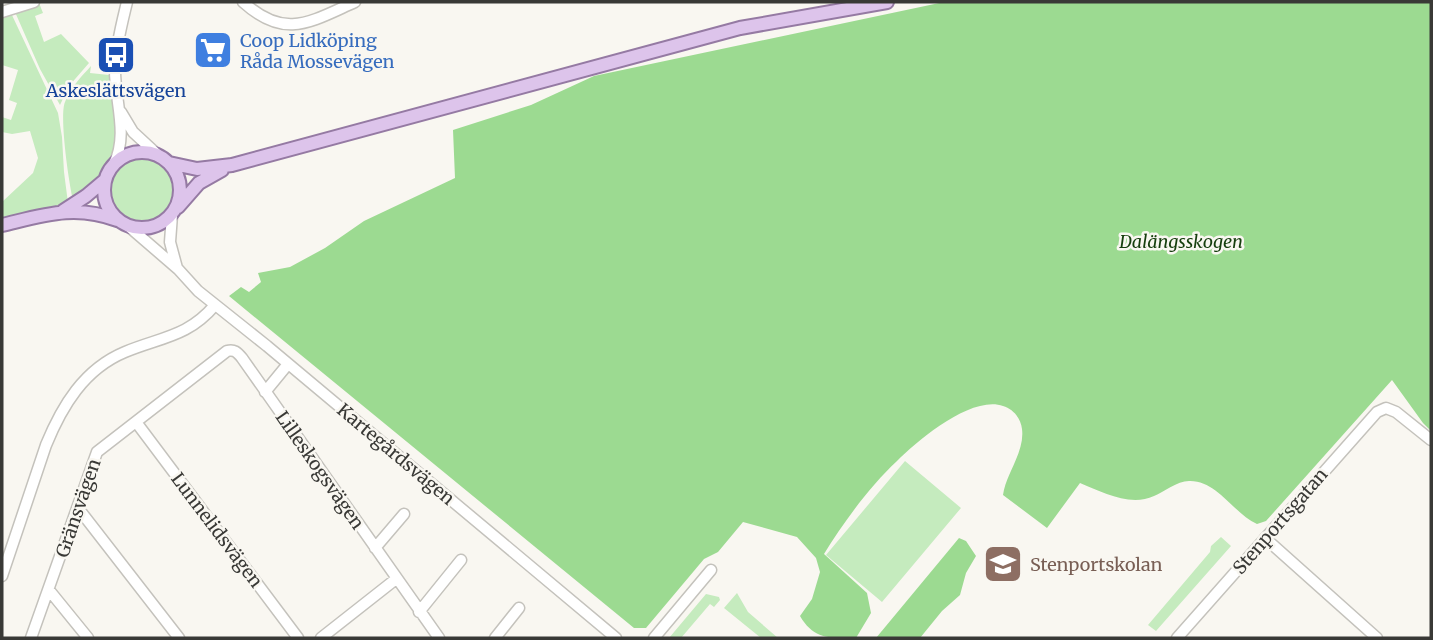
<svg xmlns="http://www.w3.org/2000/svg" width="1433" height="640" font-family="Merriweather,serif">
	<rect width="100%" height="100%" fill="#f9f7f1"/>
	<!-- green -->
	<path fill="#c5ebbe" d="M 39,3 L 43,13 L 35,16 L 44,42 L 61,34 L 89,63 L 69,86 L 60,105 L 40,69 L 15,12 Z
		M 11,13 L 58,113 L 62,137 L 64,172 L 68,203 L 2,220 L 2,202 L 33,173 L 38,158 L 30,131 L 12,134 L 2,132 L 2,117 L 11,120 L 17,103 L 9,100 L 18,70 L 2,65 L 2,17 Z
		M 91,66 L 90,73 L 109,75 L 118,132 L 114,153 L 94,185 L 73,200 C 69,184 59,116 65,102 C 70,88 81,77 91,66 Z
		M108 190a34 34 0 1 1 68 0a34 34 0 1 1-68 0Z
		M 905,461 L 961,508 L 882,602 L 826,555 Z
		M 1221,537 L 1231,546 L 1156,631 L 1148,625 L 1210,552 L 1211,546 Z
		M 737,593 L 748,612 L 778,638 L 761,638 L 724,608 Z
		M 706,594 L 719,597 L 720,600 L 714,607 L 710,604 L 681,638 L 669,638 Z"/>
	<!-- forest -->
	<path fill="#9cda91" d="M 944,2 L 1431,2 L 1431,431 L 1423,423 L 1392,380 L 1266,521 L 1257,524 C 1234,514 1217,480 1189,481 C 1177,481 1164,492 1154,496 C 1130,507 1102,492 1080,483 L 1047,528 L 1003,495 C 1006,473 1025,452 1022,429 C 1021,418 1013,409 1003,406 C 972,395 918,440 897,461 C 870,486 843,523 824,554 L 867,593 L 871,613 L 856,638 C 830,638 814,640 800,616 L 812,599 L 820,572 L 816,558 L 797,537 L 743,522 L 718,552 L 704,559 L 646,628 L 634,628 L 229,296 L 241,287 L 249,292 L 261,282 L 258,273 L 290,267 L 325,248 L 364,221 L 455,178 L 453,130 L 531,105 L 594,76 Z
		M 959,538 L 966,541 L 976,556 L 966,573 L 960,595 L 942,611 L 920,638 L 876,638 Z"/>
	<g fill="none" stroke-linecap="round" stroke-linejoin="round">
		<!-- minor casing -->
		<g stroke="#c4c2bc" stroke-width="13">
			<path id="minor" d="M 243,2 C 285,40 310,22 355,2
				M 2,12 L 34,2
				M 121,112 L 133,132 L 160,157
				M 114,164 C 129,133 114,100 115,67 C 116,45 122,23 127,2
				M 172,215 L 170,242 L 177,268
				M 127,225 L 178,269 L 198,291 L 267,346 L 616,638
				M 265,392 L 288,364
				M 136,422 L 298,638
				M 78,508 L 179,638
				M 1265,538 L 1377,638
				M 375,548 L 404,514
				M 2,576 L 46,445 C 62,406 84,369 125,352 C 161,337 188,337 215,305
				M 49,590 L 88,638
				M 419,612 L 461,560
				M 31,638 L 97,452 L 227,351 C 234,349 237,352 242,358 L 439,638
				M 321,638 L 396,579
				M 495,638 L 519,608
				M 654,638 L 711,570
				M 1177,638 L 1377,412 L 1386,408 L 1396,412 L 1431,440"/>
		</g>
		<!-- major casing -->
		<g stroke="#957aa3" stroke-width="16">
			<path id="major" d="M104 190a38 38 0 1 1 76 0a38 38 0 1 1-76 0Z
				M 169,163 L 197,169 L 232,165 L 740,28 L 887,2
				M 178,207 L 199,183 L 222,170
				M 63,211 L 86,196 L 105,180
				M 2,225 C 44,215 75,204 117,220"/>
		</g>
		<!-- minor -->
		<use href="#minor" stroke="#fff" stroke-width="10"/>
		<!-- major -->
		<use href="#major" stroke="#ddc4eb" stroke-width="12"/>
	</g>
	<!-- icons -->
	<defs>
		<g id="supermarket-square" transform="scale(2.0125)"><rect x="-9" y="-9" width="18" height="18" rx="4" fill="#3f7fe0" stroke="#f9f7f1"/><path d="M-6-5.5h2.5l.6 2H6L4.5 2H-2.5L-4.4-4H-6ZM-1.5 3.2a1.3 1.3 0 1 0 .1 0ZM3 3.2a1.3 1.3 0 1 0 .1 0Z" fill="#fff"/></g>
		<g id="bus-square" transform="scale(2.0125)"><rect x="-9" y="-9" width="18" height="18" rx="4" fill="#1a4fb4" stroke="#f9f7f1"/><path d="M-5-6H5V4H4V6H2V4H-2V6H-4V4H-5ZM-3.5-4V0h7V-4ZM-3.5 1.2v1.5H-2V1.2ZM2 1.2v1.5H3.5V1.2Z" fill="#fff"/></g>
		<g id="school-square" transform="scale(2.0125)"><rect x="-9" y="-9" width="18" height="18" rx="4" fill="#8d6e63" stroke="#f9f7f1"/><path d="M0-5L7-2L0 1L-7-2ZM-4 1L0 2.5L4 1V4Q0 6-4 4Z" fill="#fff"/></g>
	</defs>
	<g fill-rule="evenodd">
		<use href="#supermarket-square" x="213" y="50"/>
		<use href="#bus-square" x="116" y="55"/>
		<use href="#school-square" x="1003" y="564"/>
	</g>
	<g text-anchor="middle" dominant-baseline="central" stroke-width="5" stroke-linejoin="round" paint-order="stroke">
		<!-- shop labels -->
		<g font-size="18" fill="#366cbe" stroke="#f9f7f1" text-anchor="start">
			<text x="240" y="40">Coop Lidköping<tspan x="240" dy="21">Råda Mossevägen</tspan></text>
		</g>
		<!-- transit labels -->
		<g font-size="18" fill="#164399" stroke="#f9f7f1">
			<text x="116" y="90">Askeslättsvägen</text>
		</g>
		<!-- park labels -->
		<g font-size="18" font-style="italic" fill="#163f0e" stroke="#f9f7f1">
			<text x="1181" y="241">Dalängsskogen</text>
		</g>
		<!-- street labels -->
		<g font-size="18" fill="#393936" stroke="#f9f7f1">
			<text transform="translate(396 454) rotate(40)">Kartegårdsvägen</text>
			<text transform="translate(320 470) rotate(55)">Lilleskogsvägen</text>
			<text transform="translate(78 508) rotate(-71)">Gränsvägen</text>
			<text transform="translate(1280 521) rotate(-49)">Stenportsgatan</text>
			<text transform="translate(217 530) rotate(53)">Lunnelidsvägen</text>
		</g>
		<!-- education labels -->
		<g font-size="18" fill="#785e54" stroke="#f9f7f1" text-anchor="start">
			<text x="1030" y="564">Stenportskolan</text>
		</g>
	</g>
	<!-- border -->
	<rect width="1433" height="640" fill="none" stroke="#393936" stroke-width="7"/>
</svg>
